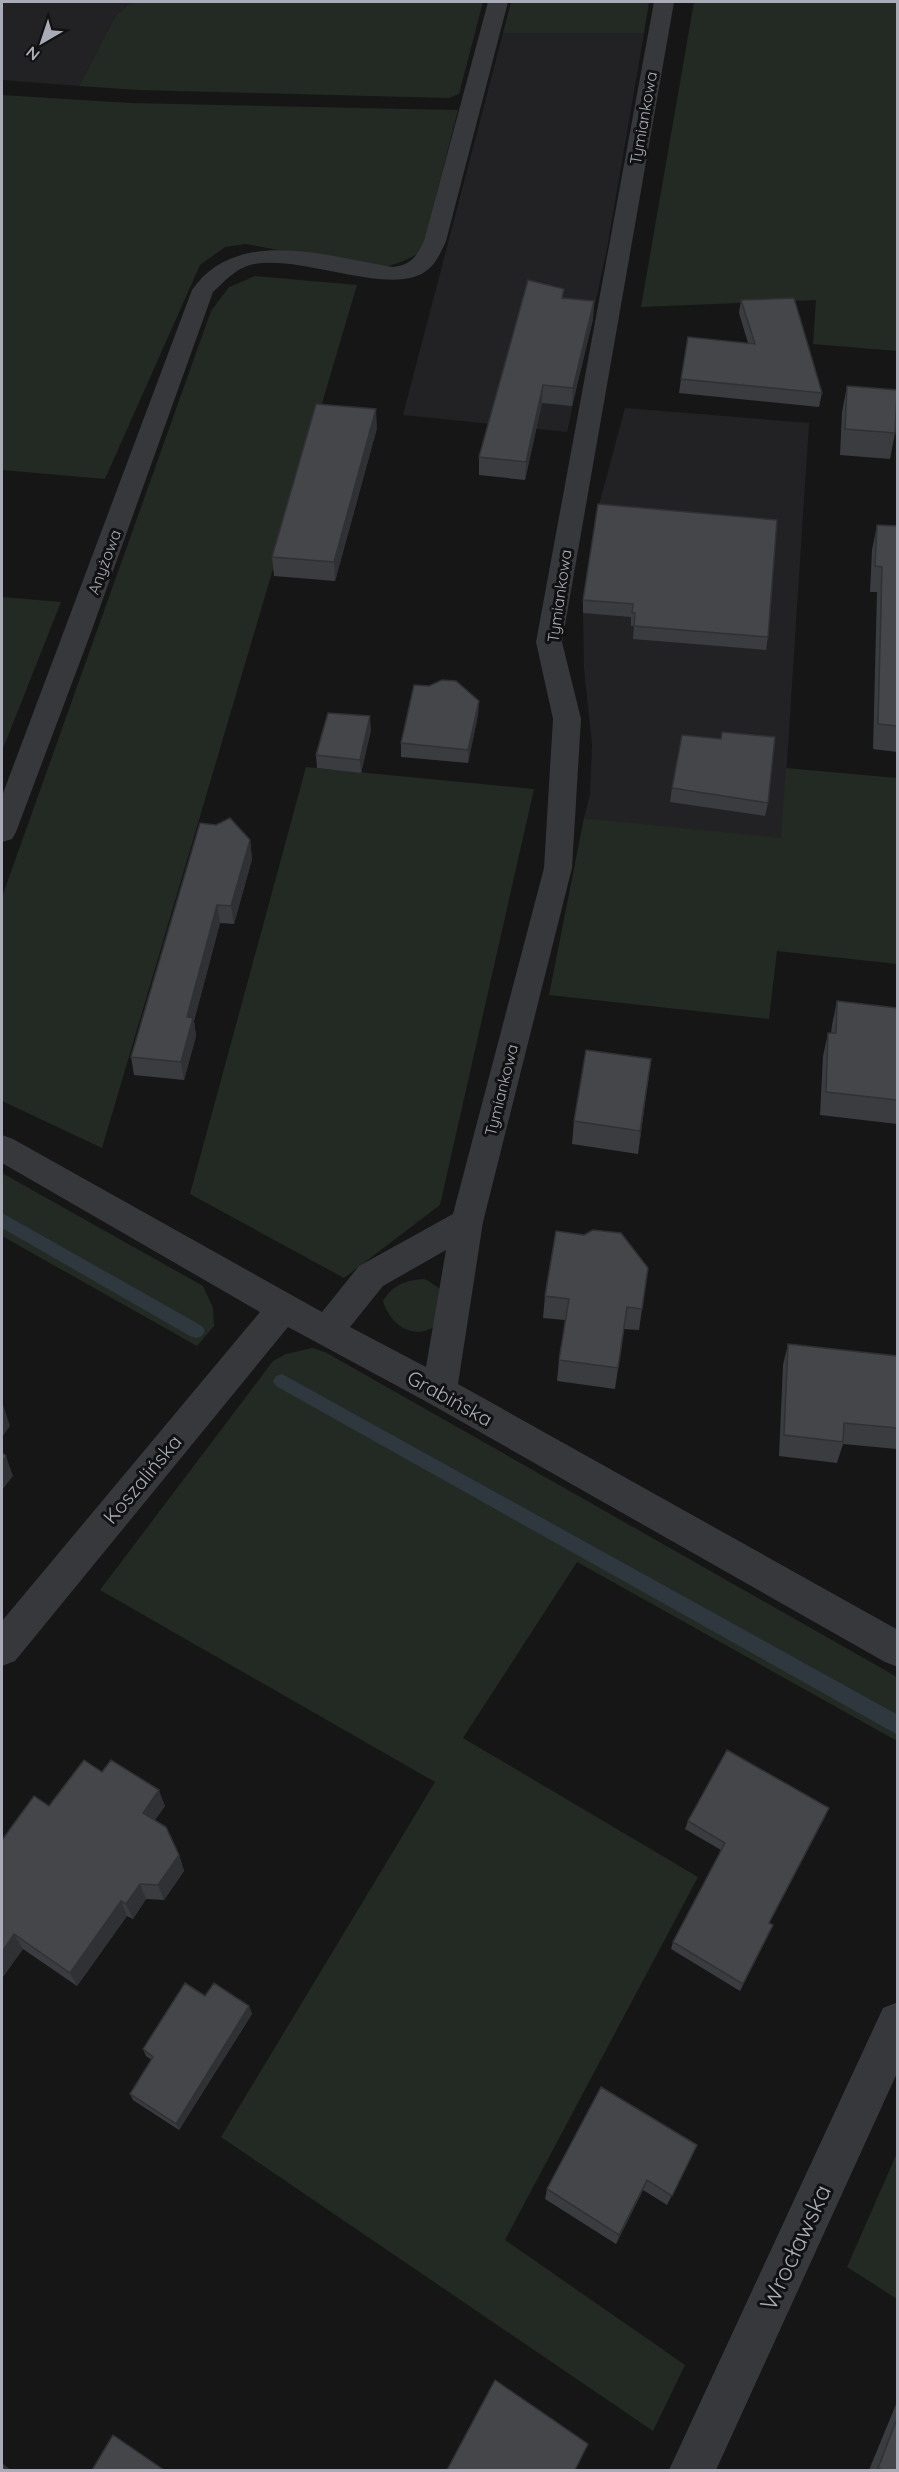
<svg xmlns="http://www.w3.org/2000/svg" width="899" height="2472" font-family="Quicksand,sans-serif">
	<rect width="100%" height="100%" fill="#161617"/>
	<!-- built -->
	<path fill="#222224" d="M 2,2 L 132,2 L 116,15 L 79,86 L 2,80 Z
		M 503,33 L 644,33 L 607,249 L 567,432 L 403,415 Z
		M 625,408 L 809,423 L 782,839 L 584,818 L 590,794 L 592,745 L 584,669 L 583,613 L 599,505 Z"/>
	<!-- green -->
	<path fill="#222a23" d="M 132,2 L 483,2 L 459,94 L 449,98 L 138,90 L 79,86 L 116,15 Z
		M 511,2 L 649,2 L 644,33 L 503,33 Z
		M 694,2 L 897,2 L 897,351 L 813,344 L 816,300 L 641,307 Z
		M 2,95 L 130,103 L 458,110 L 422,251 C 406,261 394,266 375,268 L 246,244 L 225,247 L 200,265 L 105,479 L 2,470 Z
		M 255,276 L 357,285 L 102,1148 L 2,1101 L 2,897 L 211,311 L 229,287 Z
		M 2,597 L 61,602 L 2,751 Z
		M 306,767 L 534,789 L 440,1205 L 344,1278 L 190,1194 Z
		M 786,768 L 897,778 L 897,964 L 777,951 L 769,1019 L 549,995 L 584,818 L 781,838 Z
		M 2,1173 L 203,1286 L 213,1308 L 214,1326 L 197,1346 L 2,1236 Z
		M 425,1279 L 439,1288 L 444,1298 L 434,1327 C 411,1340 390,1324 383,1301 C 393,1284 407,1280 425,1279 Z
		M 312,1348 L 325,1352 L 897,1677 L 897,1741 L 577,1562 L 463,1738 L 698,1877 L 505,2240 L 685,2365 L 653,2431 L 221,2137 L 435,1782 L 100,1590 L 273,1361 L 286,1354 Z
		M 897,2153 L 897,2299 L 847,2267 Z"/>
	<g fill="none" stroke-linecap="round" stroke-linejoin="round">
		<!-- stream -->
		<path fill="#30383f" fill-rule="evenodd" d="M 2,1213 L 202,1326 L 205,1331 L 202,1336 L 196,1338 L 190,1336 L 2,1228 Z
			M 282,1374 L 898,1715 L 898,1735 L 276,1386 L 273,1381 L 276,1376 Z"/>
		<!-- minor -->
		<path fill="#37383c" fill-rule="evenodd" d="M 488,2 L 508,2 L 446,241 C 441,252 436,264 426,271 C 390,298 298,252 250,265 C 235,269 224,282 213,292 L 90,635 L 16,832 L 12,839 L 2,842 L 2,796 L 192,290 C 237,225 329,257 393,267 C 411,265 417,256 424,241 Z
			M 654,2 L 674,2 L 562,642 L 581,719 L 572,868 L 483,1222 L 458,1384 L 898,1630 L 898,1667 L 885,1662 L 427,1402 L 288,1327 L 15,1661 L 2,1666 L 2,1621 L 260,1312 L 2,1163 L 2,1135 L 13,1139 L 322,1312 L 359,1266 L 453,1214 L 544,868 L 553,719 L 536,642 ZM 446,1250 L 426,1367 L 350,1327 L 383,1286 Z
			M 898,2002 L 898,2071 L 716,2470 L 669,2470 L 883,2008 Z"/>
	</g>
	<!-- wall -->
	<path fill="#3b3c40" d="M 564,298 L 594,301 L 593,319 L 572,406 L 542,403 L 525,480 L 479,475 L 479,457 Z
		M 741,300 L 822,393 L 819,407 L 679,393 L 681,379 L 748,343 L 739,313 Z
		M 847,386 L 895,433 L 890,459 L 840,455 L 842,412 Z
		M 377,428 L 335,581 L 274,576 L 272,557 Z
		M 598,504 L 768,637 L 766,650 L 633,639 L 634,626 L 631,626 L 631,617 L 583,613 L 583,600 Z
		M 877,525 L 897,526 L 897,752 L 873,749 L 877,592 L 870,592 L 872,550 Z
		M 479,701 L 478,715 L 468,763 L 401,757 L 401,743 Z
		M 371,730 L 361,773 L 317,768 L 316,755 Z
		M 672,788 L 768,803 L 765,816 L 670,802 Z
		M 250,840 L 252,859 L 234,924 L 220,923 L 194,1021 L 196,1036 L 184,1080 L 134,1075 L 131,1057 Z
		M 837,1001 L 897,1008 L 897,1124 L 820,1115 L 823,1056 L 828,1033 L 831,1033 L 832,1025 Z
		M 651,1059 L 638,1154 L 572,1144 L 574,1121 Z
		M 648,1268 L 639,1330 L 624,1329 L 615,1389 L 557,1381 L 559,1360 L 565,1320 L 543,1318 L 545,1296 Z
		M 788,1344 L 897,1356 L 897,1449 L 843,1444 L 837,1463 L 779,1456 L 783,1365 Z
		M 102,1772 L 165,1806 L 155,1820 L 179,1855 L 184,1871 L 164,1900 L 146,1899 L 133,1919 L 127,1916 L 77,1986 L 23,1949 L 2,1978 L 49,1806 Z
		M 825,1817 L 769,1923 L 769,1933 L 740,1991 L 671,1949 L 673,1942 L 721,1850 L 685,1829 L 688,1821 Z
		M 205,1996 L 249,2006 L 252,2014 L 179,2130 L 133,2100 L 130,2094 L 152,2060 L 146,2056 L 143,2049 Z
		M 697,2145 L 667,2205 L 643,2190 L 616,2244 L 545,2199 L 547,2189 Z
		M 897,2402 L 897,2470 L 869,2470 Z"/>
	<!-- shaded-wall -->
	<path fill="#303134" d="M 594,301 L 593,319 L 572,406 L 573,388 Z
		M 543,385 L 542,403 L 525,480 L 526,462 Z
		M 376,409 L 377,428 L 335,581 L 334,562 Z
		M 479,701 L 478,715 L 468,763 L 468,750 Z
		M 370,716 L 371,730 L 361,773 L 360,760 Z
		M 250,840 L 252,859 L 234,924 L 231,906 Z
		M 217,905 L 220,923 L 194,1021 L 196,1036 L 184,1080 L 181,1062 L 187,1017 Z
		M 651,1059 L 648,1082 L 638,1154 L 640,1131 Z
		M 3,1405 L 10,1426 L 2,1437 L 2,1407 Z
		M 6,1456 L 13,1476 L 2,1490 L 2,1461 Z
		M 159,1790 L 165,1806 L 148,1829 L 143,1813 Z
		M 829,1808 L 825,1817 L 765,1931 L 769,1923 Z
		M 179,1855 L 184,1871 L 164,1900 L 158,1885 Z
		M 140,1884 L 146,1899 L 133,1919 L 126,1904 Z
		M 121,1901 L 127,1916 L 77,1986 L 70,1973 Z
		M 14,1934 L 23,1949 L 2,1978 L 2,1952 Z
		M 249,2006 L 252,2014 L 179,2130 L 176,2124 Z
		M 647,2180 L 643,2190 L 616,2244 L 619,2235 Z
		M 2,2463 L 11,2470 L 8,2470 L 2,2466 Z"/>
	<!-- building -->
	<path fill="#45464a" stroke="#303134" stroke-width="1.5" d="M 528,280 L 564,289 L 562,298 L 594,301 L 573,388 L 543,385 L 526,462 L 479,457 Z
		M 794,298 L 822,393 L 681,379 L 688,337 L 755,344 L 741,300 Z
		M 847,386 L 897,390 L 895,433 L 845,429 Z
		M 316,404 L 376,409 L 334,562 L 272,557 Z
		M 598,504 L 777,520 L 768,637 L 634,626 L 635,613 L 632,613 L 633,604 L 583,600 Z
		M 877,525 L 897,526 L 897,726 L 878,724 L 882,567 L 875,566 Z
		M 442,680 L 456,681 L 479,701 L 468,750 L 401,743 L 414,685 L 429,686 Z
		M 328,713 L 370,716 L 360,760 L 316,755 Z
		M 722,732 L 775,737 L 768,803 L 672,788 L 682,735 L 721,739 Z
		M 230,818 L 250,840 L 231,906 L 217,905 L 187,1017 L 193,1018 L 181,1062 L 131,1057 L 200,823 L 216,825 Z
		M 837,1001 L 897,1008 L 897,1100 L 826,1092 L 828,1033 L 836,1033 Z
		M 586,1050 L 651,1059 L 640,1131 L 574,1121 Z
		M 593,1230 L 621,1233 L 648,1268 L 642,1309 L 627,1307 L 618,1368 L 559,1360 L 569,1299 L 545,1296 L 556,1231 L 584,1235 Z
		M 788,1344 L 897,1356 L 897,1428 L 844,1423 L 843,1442 L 784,1435 Z
		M 2,1453 L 6,1456 L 2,1461 Z
		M 727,1750 L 829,1808 L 769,1923 L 773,1925 L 743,1984 L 673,1942 L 725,1843 L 688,1821 Z
		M 84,1760 L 102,1772 L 111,1760 L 159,1790 L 143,1813 L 166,1827 L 179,1855 L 158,1885 L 140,1884 L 126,1904 L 121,1901 L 70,1973 L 14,1934 L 2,1952 L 2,1840 L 34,1796 L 49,1806 Z
		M 185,1983 L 205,1996 L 214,1983 L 249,2006 L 176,2124 L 130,2094 L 153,2057 L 143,2049 Z
		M 601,2087 L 697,2145 L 672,2196 L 647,2180 L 619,2235 L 547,2189 Z
		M 495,2380 L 588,2444 L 575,2470 L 447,2470 Z
		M 897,2419 L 897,2470 L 882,2470 L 878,2468 Z
		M 113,2435 L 164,2470 L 92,2470 Z
		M 2,2466 L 8,2470 L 2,2470 Z"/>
	<g text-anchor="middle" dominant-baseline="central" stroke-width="6" stroke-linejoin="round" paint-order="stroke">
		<!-- far-street labels -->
		<g font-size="16" fill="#a9acb6" stroke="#111112">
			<text transform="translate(643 118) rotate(-80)">Tymiankowa</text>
			<text transform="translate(104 562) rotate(-70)">Anyżowa</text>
			<text transform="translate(559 596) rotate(-82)">Tymiankowa</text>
			<text transform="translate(501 1090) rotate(-76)">Tymiankowa</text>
		</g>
		<!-- street labels -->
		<g font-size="20" fill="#a9acb6" stroke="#111112">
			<text transform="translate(450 1398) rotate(29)">Grabińska</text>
			<text transform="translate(142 1479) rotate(-50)">Koszalińska</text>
		</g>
		<!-- near-street labels -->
		<g font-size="24" fill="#a9acb6" stroke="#111112">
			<text transform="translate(795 2247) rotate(-65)">Wrocławska</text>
		</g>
	</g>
	<!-- border -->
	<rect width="899" height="2472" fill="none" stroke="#a9acb6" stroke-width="6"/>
	<!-- north arrow -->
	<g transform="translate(42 42) rotate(219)" stroke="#111112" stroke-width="4.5" paint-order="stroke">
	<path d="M0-4.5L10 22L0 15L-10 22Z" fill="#a9acb6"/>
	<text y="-9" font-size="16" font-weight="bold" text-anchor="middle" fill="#a9acb6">N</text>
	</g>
</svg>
